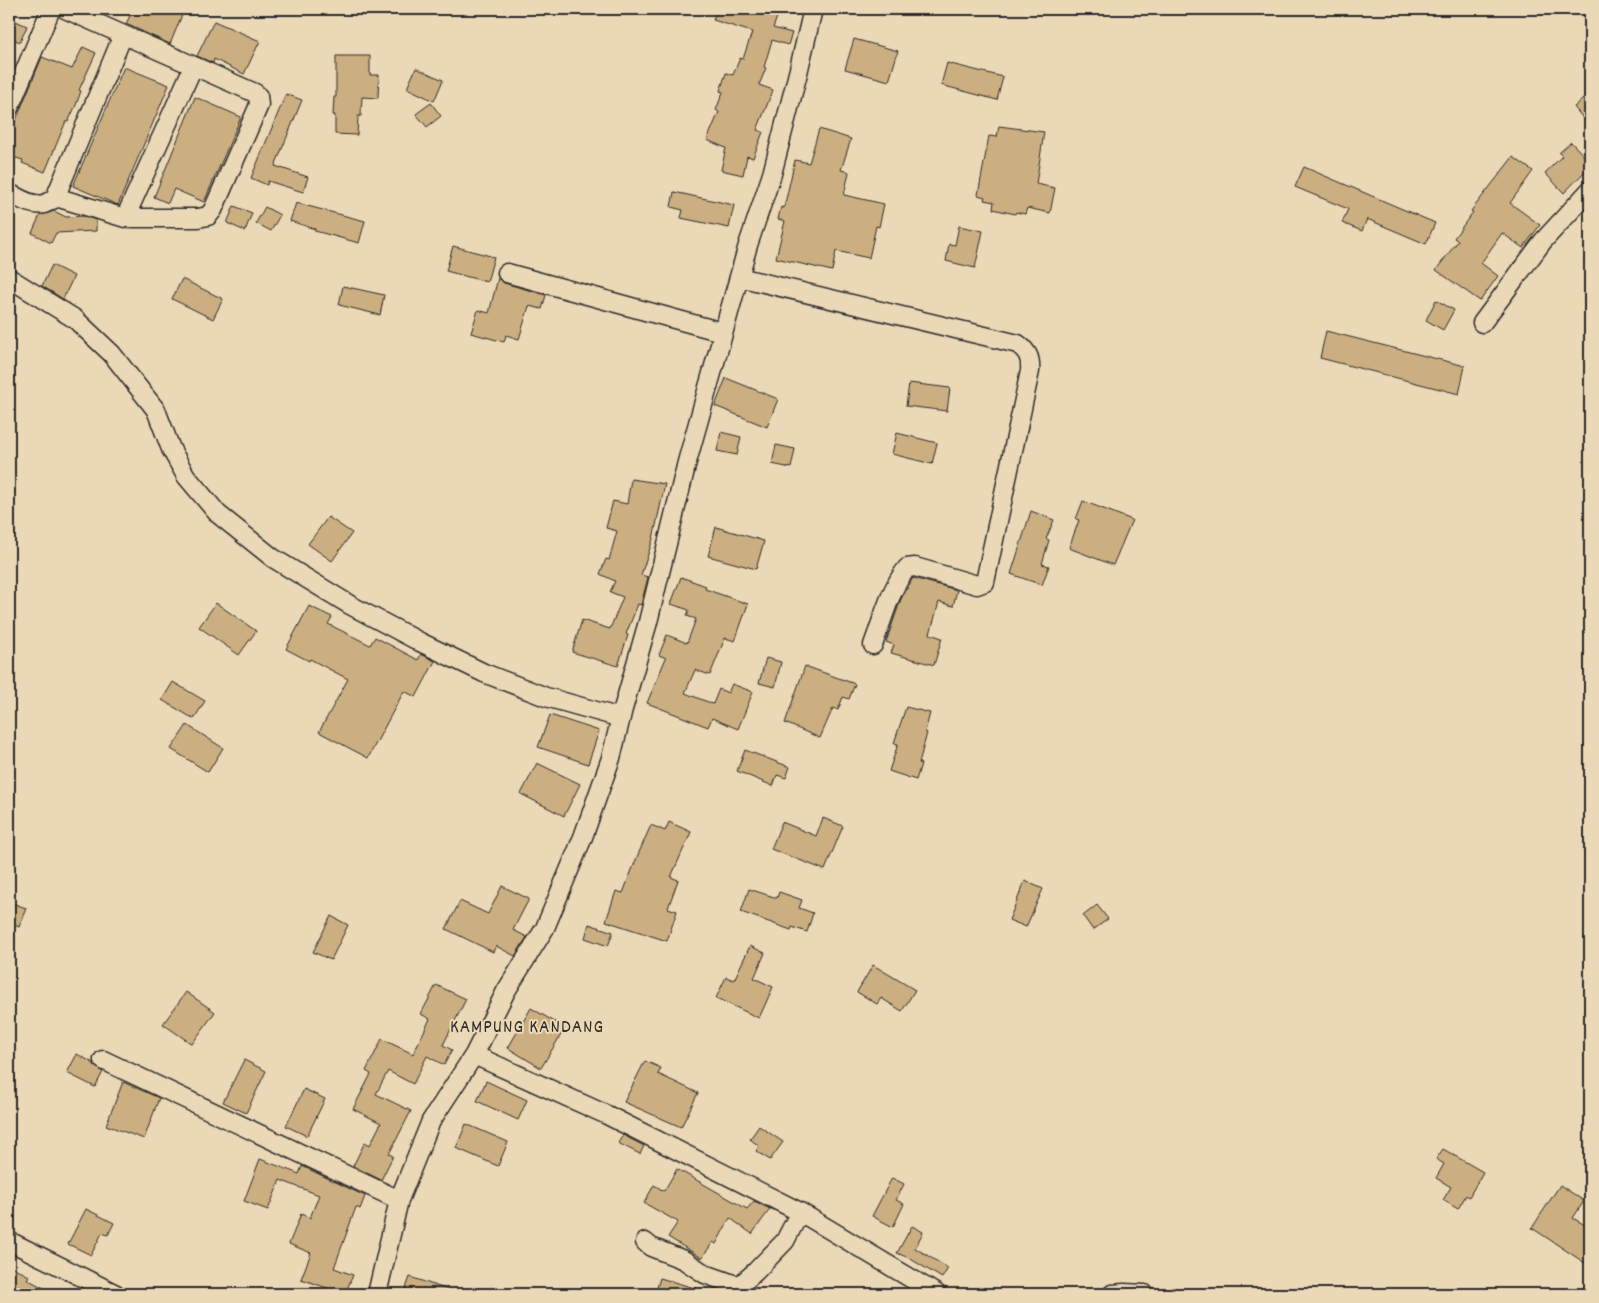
<svg xmlns="http://www.w3.org/2000/svg" width="1599" height="1303" font-family="Dekko,sans-serif">
	<rect width="100%" height="100%" fill="#ebd8b6"/>
	<filter id="ink" filterUnits="userSpaceOnUse"><feTurbulence type="fractalNoise" baseFrequency=".02" numOctaves="2"/><feDisplacementMap in="SourceGraphic" scale="10" xChannelSelector="R" yChannelSelector="G"/><feConvolveMatrix kernelMatrix="1 2 1 2 8 2 1 2 1" color-interpolation-filters="sRGB"/></filter>
	<g filter="url(#ink)">
		<!-- building -->
		<path fill="#ccaf81" stroke="#2b2b2b" d="M 133,9 L 166,9 L 182,15 L 170,44 L 126,24 Z
			M 717,9 L 780,9 L 773,28 L 792,33 L 788,45 L 772,40 L 764,67 L 766,68 L 759,85 L 773,90 L 757,130 L 763,132 L 753,158 L 747,156 L 743,175 L 721,170 L 726,148 L 707,140 L 719,112 L 716,110 L 723,92 L 720,91 L 726,73 L 733,75 L 740,58 L 743,59 L 752,32 L 713,20 Z
			M 9,18 L 27,26 L 20,42 L 9,37 Z
			M 214,21 L 260,41 L 244,74 L 214,59 L 213,63 L 197,56 Z
			M 854,39 L 898,51 L 889,81 L 845,69 Z
			M 83,47 L 96,53 L 79,90 L 81,91 L 76,105 L 68,122 L 66,121 L 45,172 L 22,163 L 23,160 L 9,156 L 9,137 L 42,57 L 72,69 Z
			M 336,56 L 370,56 L 370,75 L 379,75 L 378,98 L 362,97 L 361,116 L 358,116 L 357,135 L 335,134 L 335,115 L 333,115 L 334,97 L 336,97 Z
			M 947,63 L 1003,77 L 997,100 L 941,85 Z
			M 124,67 L 169,85 L 118,205 L 73,186 Z
			M 416,68 L 443,80 L 434,101 L 407,88 Z
			M 1590,93 L 1590,127 L 1574,107 Z
			M 286,94 L 302,100 L 275,166 L 308,177 L 303,192 L 268,181 L 267,185 L 251,178 Z
			M 195,97 L 241,117 L 204,202 L 174,189 L 168,203 L 154,197 Z
			M 431,103 L 441,116 L 427,127 L 416,114 Z
			M 999,126 L 1044,132 L 1036,184 L 1055,188 L 1050,213 L 1027,208 L 1025,214 L 1016,212 L 1015,214 L 993,209 L 994,202 L 984,200 L 985,197 L 978,195 L 989,136 L 997,137 Z
			M 819,129 L 851,139 L 841,170 L 849,172 L 844,195 L 884,204 L 879,227 L 876,226 L 869,258 L 836,251 L 832,271 L 776,258 L 785,221 L 778,219 L 781,207 L 784,208 L 795,160 L 809,163 Z
			M 1571,142 L 1590,162 L 1590,166 L 1564,193 L 1545,173 L 1562,156 L 1559,153 Z
			M 1513,157 L 1533,171 L 1510,203 L 1540,225 L 1523,248 L 1502,233 L 1481,263 L 1498,276 L 1480,301 L 1436,270 L 1458,241 L 1454,238 L 1473,212 L 1471,211 Z
			M 1304,167 L 1435,223 L 1426,244 L 1367,219 L 1362,231 L 1342,223 L 1348,209 L 1295,187 Z
			M 674,192 L 734,205 L 729,228 L 681,218 L 683,210 L 671,207 Z
			M 296,203 L 365,221 L 359,243 L 315,231 L 315,229 L 290,221 Z
			M 234,206 L 252,213 L 245,231 L 227,223 Z
			M 265,207 L 280,215 L 271,231 L 256,223 Z
			M 54,211 L 66,217 L 83,216 L 96,220 L 96,231 L 56,233 L 51,243 L 32,233 L 40,215 Z
			M 959,226 L 983,231 L 975,268 L 946,261 L 949,244 L 955,245 Z
			M 453,246 L 494,257 L 487,282 L 446,271 Z
			M 52,265 L 74,276 L 63,299 L 42,286 Z
			M 498,278 L 504,283 L 546,295 L 542,309 L 529,306 L 519,339 L 506,335 L 504,342 L 471,333 L 478,310 L 489,313 Z
			M 182,279 L 223,299 L 213,319 L 172,299 Z
			M 343,286 L 384,295 L 380,315 L 339,305 Z
			M 1436,300 L 1454,310 L 1443,330 L 1426,320 Z
			M 1326,331 L 1465,366 L 1459,394 L 1320,358 Z
			M 726,378 L 778,399 L 767,427 L 715,406 Z
			M 909,383 L 950,388 L 947,411 L 906,406 Z
			M 721,432 L 741,437 L 737,455 L 717,451 Z
			M 897,433 L 937,443 L 932,464 L 892,454 Z
			M 776,445 L 795,449 L 791,468 L 772,464 Z
			M 631,479 L 665,484 L 653,539 L 641,575 L 648,577 L 641,605 L 638,604 L 626,634 L 628,635 L 618,666 L 572,652 L 582,620 L 610,629 L 623,597 L 610,592 L 615,581 L 600,574 L 606,559 L 609,560 L 617,531 L 606,528 L 613,501 L 627,504 Z
			M 1083,501 L 1132,520 L 1113,565 L 1069,548 L 1079,520 L 1076,519 Z
			M 1031,511 L 1054,520 L 1046,539 L 1049,540 L 1042,564 L 1049,566 L 1042,585 L 1011,574 Z
			M 328,517 L 352,533 L 332,561 L 308,544 Z
			M 716,527 L 764,541 L 756,569 L 708,556 Z
			M 681,577 L 706,586 L 705,589 L 748,604 L 735,641 L 725,638 L 710,675 L 695,670 L 685,693 L 713,704 L 719,689 L 728,693 L 732,684 L 753,692 L 738,729 L 712,718 L 708,727 L 647,703 L 666,658 L 659,655 L 667,635 L 687,643 L 696,619 L 687,616 L 689,610 L 671,604 Z
			M 913,578 L 957,590 L 953,606 L 939,602 L 930,634 L 942,638 L 934,665 L 891,653 L 894,645 L 886,642 L 901,599 Z
			M 216,603 L 256,631 L 239,655 L 199,627 Z
			M 309,606 L 332,617 L 328,624 L 370,645 L 375,637 L 418,660 L 421,654 L 435,661 L 416,697 L 404,691 L 368,758 L 319,732 L 348,679 L 310,659 L 309,661 L 286,649 Z
			M 766,658 L 781,662 L 775,687 L 759,683 Z
			M 805,666 L 855,684 L 849,699 L 843,697 L 838,710 L 833,708 L 820,738 L 785,723 Z
			M 173,682 L 205,701 L 194,719 L 162,700 Z
			M 906,707 L 930,713 L 925,732 L 927,733 L 919,763 L 921,764 L 916,780 L 889,771 L 898,744 L 894,743 Z
			M 550,715 L 599,731 L 588,764 L 538,747 Z
			M 187,725 L 223,748 L 208,772 L 171,749 Z
			M 745,750 L 790,767 L 786,778 L 777,775 L 773,786 L 737,771 Z
			M 537,763 L 580,784 L 564,816 L 521,794 Z
			M 823,818 L 843,826 L 825,870 L 771,849 L 782,822 L 816,836 Z
			M 669,822 L 691,832 L 671,877 L 678,880 L 668,908 L 677,911 L 667,941 L 606,921 L 616,891 L 623,893 L 637,857 L 651,825 L 665,831 Z
			M 1025,881 L 1043,889 L 1026,927 L 1009,920 Z
			M 502,886 L 529,899 L 513,930 L 527,937 L 515,956 L 496,946 L 493,952 L 446,929 L 460,901 L 488,914 Z
			M 749,889 L 777,898 L 779,892 L 802,900 L 799,908 L 813,913 L 807,932 L 792,927 L 791,930 L 741,912 Z
			M 9,902 L 26,908 L 19,927 L 9,923 Z
			M 1097,905 L 1108,919 L 1093,930 L 1083,916 Z
			M 331,916 L 348,925 L 331,960 L 313,952 Z
			M 589,924 L 613,932 L 608,946 L 585,938 Z
			M 750,946 L 765,953 L 754,978 L 773,987 L 759,1018 L 716,998 L 726,977 L 734,980 Z
			M 873,965 L 915,990 L 902,1011 L 881,998 L 877,1004 L 857,992 Z
			M 436,985 L 466,999 L 443,1045 L 452,1050 L 444,1065 L 427,1056 L 413,1084 L 388,1071 L 376,1094 L 411,1111 L 389,1154 L 393,1156 L 381,1180 L 353,1166 L 365,1142 L 370,1145 L 381,1123 L 353,1109 L 371,1074 L 366,1071 L 382,1039 L 413,1054 L 430,1019 L 421,1014 Z
			M 186,992 L 215,1012 L 192,1044 L 163,1024 Z
			M 531,1008 L 565,1028 L 541,1068 L 508,1048 Z
			M 77,1054 L 93,1063 L 95,1066 L 103,1072 L 95,1087 L 67,1073 Z
			M 244,1060 L 266,1071 L 246,1113 L 223,1102 Z
			M 645,1061 L 661,1068 L 658,1074 L 698,1093 L 681,1127 L 624,1102 Z
			M 486,1081 L 527,1100 L 518,1120 L 477,1101 Z
			M 123,1082 L 159,1098 L 144,1139 L 106,1125 Z
			M 304,1089 L 325,1099 L 307,1136 L 286,1126 Z
			M 466,1124 L 508,1142 L 498,1166 L 456,1148 Z
			M 759,1126 L 783,1142 L 770,1160 L 756,1151 L 759,1146 L 750,1139 Z
			M 623,1135 L 644,1146 L 640,1154 L 618,1143 Z
			M 1443,1149 L 1483,1172 L 1469,1197 L 1466,1195 L 1458,1209 L 1443,1200 L 1451,1187 L 1436,1178 L 1444,1164 L 1436,1159 Z
			M 260,1159 L 299,1174 L 302,1166 L 365,1196 L 360,1209 L 356,1207 L 334,1268 L 353,1275 L 345,1294 L 301,1279 L 311,1253 L 289,1244 L 301,1214 L 310,1218 L 319,1195 L 280,1180 L 268,1210 L 244,1201 Z
			M 677,1169 L 747,1209 L 754,1201 L 770,1209 L 752,1234 L 730,1218 L 716,1244 L 713,1242 L 702,1258 L 668,1237 L 678,1222 L 644,1203 L 654,1185 L 664,1191 Z
			M 892,1178 L 904,1184 L 896,1200 L 904,1204 L 893,1227 L 872,1216 Z
			M 1560,1185 L 1584,1201 L 1573,1218 L 1590,1228 L 1590,1254 L 1585,1263 L 1532,1228 Z
			M 86,1209 L 114,1223 L 108,1235 L 102,1233 L 91,1255 L 68,1244 Z
			M 912,1226 L 923,1232 L 915,1248 L 948,1268 L 942,1278 L 909,1258 L 897,1253 Z
			M 9,1265 L 29,1276 L 27,1279 L 55,1294 L 9,1294 Z
			M 410,1277 L 454,1292 L 453,1294 L 404,1294 Z
			M 660,1278 L 705,1291 L 704,1294 L 655,1294 Z"/>
		<g fill="none" stroke-linecap="round" stroke-linejoin="round">
			<!-- minor casing -->
			<g stroke="#2b2b2b" stroke-width="21">
				<path id="minor" d="M 9,108 L 51,9
					M 9,193 C 19,198 32,207 44,204 C 50,202 53,198 59,198 L 125,218 L 198,218 L 208,216 L 213,210 L 259,105 L 258,96 L 255,93 L 65,9
					M 55,198 L 123,35
					M 125,218 L 193,67
					M 507,273 L 722,332
					M 739,277 L 1018,344 C 1028,352 1031,358 1030,371 L 985,582 L 977,585 L 915,567 L 907,568 C 890,589 883,619 873,645
					M 9,278 L 75,319 L 112,354 L 156,410 L 171,449 L 186,476 L 218,514 L 273,558 L 350,605 L 420,642 L 484,673 L 546,697 L 621,718
					M 1482,323 L 1543,241 L 1590,190
					M 474,1055 L 506,991 L 545,928 L 583,837 L 611,758 L 623,709 L 648,622 L 687,462 L 748,245 L 772,174 L 798,73 L 813,9
					M 103,1060 L 399,1200
					M 9,1241 L 116,1294
					M 645,1242 L 651,1247 L 684,1260 L 705,1274 L 739,1286 L 755,1272 L 785,1241 L 800,1212
					M 377,1294 L 399,1200 L 431,1121 L 474,1055 L 607,1115 L 800,1212 L 937,1294
					M 1112,1294 L 1124,1293 L 1145,1294"/>
			</g>
			<!-- minor -->
			<use href="#minor" stroke="#ebd8b6" stroke-width="18"/>
		</g>
	</g>
	<g text-anchor="middle" dominant-baseline="central" stroke-width="4" stroke-linejoin="round" paint-order="stroke">
		<!-- quarter labels -->
		<g font-size="19" letter-spacing="1" fill="#2b2b2b" stroke="#ebd8b6">
			<text x="527" y="1028">KAMPUNG KANDANG</text>
		</g>
	</g>
	<!-- margin -->
	<rect width="1599" height="1303" fill="none" stroke="#ebd8b6" stroke-width="30"/>
	<rect x="15" y="15" width="1569" height="1273" fill="none" stroke="#2b2b2b" stroke-width="2" filter="url(#ink)"/>
</svg>
